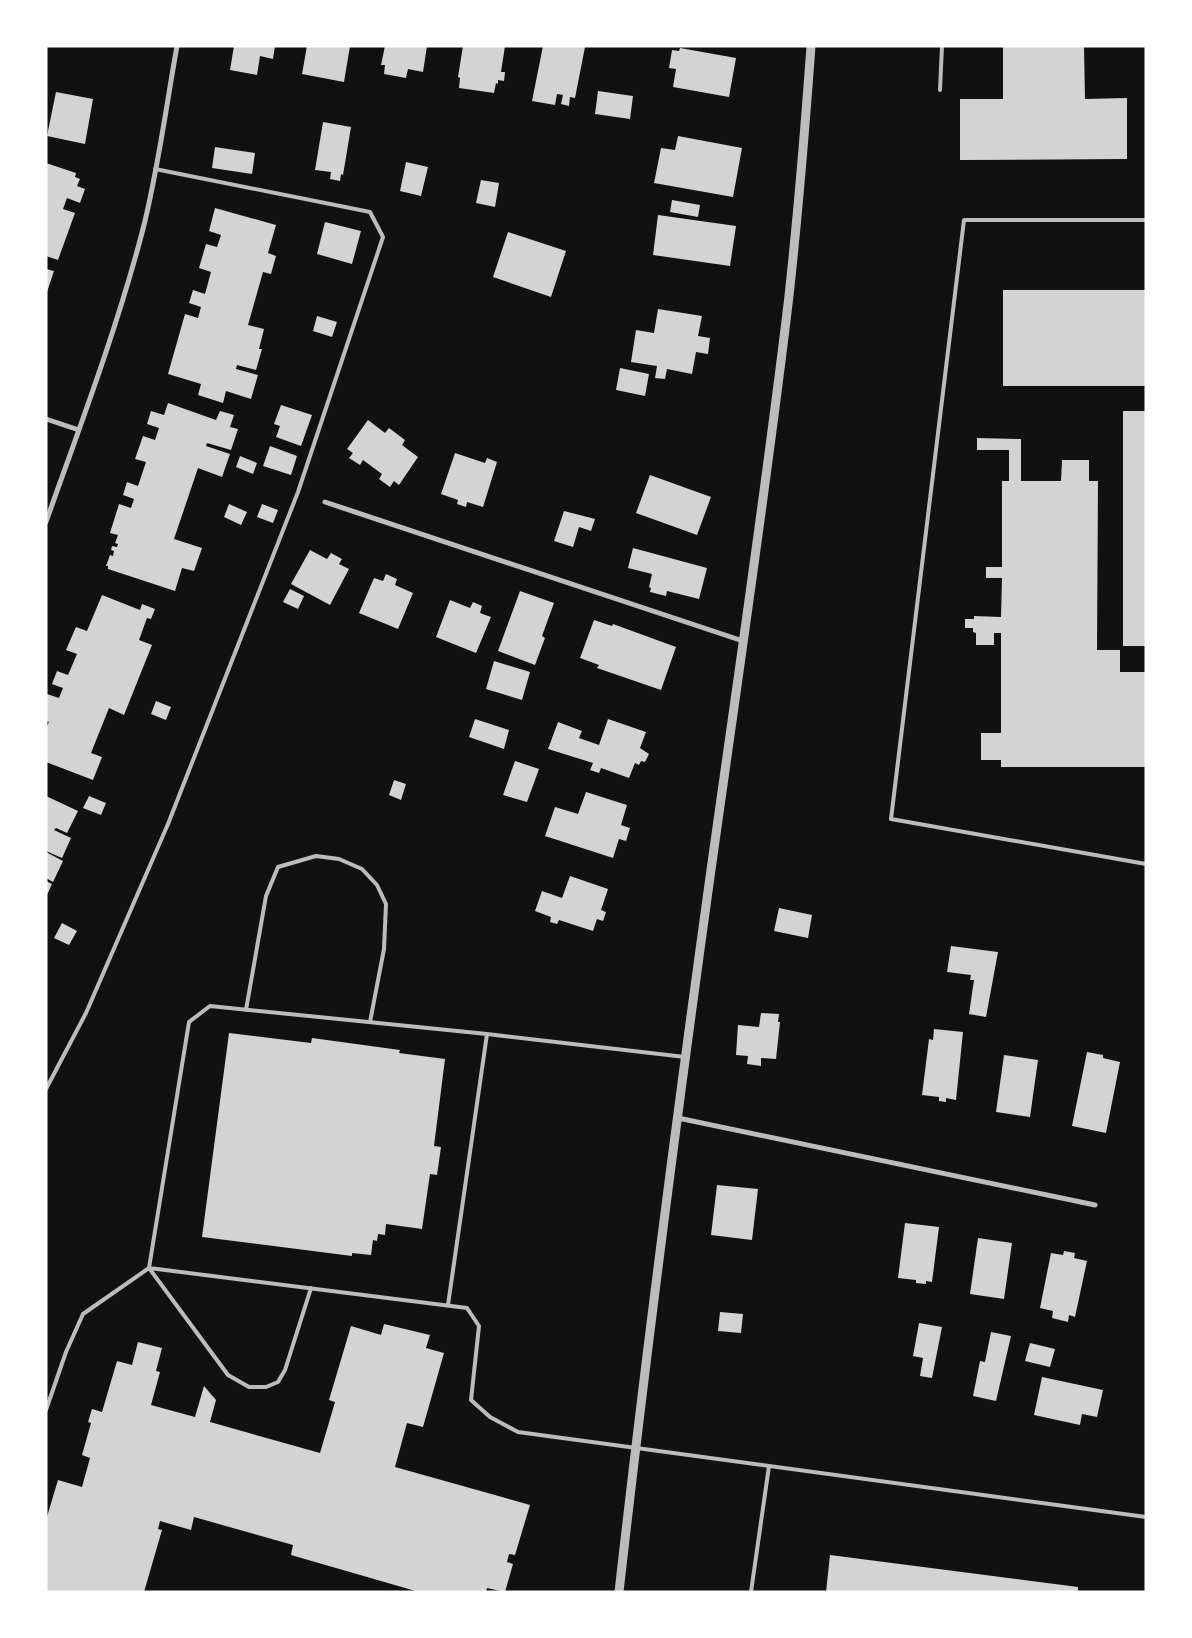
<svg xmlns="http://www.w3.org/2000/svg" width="1192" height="1638" font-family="'Source Sans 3',sans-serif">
	<rect width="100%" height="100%" fill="#111"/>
	<!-- building -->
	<path fill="#d3d3d3" d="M 234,46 L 275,46 L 273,59 L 260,56 L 257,75 L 230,70 Z
		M 307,46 L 350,46 L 344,82 L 302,74 Z
		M 385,46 L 427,46 L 423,72 L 408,69 L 406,78 L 384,74 L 385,65 L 381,65 Z
		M 463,46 L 505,46 L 501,72 L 505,72 L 504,81 L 498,80 L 498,84 L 496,83 L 494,93 L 459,88 L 460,78 L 458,77 Z
		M 543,46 L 585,47 L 575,98 L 570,97 L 569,106 L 561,104 L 563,95 L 557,94 L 555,105 L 532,101 Z
		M 1003,46 L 1084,46 L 1085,99 L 1127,98 L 1127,159 L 960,160 L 960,99 L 1003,99 Z
		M 680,48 L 736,58 L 729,97 L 673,87 L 676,69 L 669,68 L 672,50 L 679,51 Z
		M 598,91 L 633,96 L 630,119 L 595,114 Z
		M 56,92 L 93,99 L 85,144 L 47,136 Z
		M 323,122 L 351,127 L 343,175 L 341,174 L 340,181 L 330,179 L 331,172 L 315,170 Z
		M 678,136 L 742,148 L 733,197 L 654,183 L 661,148 L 675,150 Z
		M 215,147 L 255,153 L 252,174 L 212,168 Z
		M 406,162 L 428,167 L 421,196 L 400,191 Z
		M 46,163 L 76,173 L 75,177 L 80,179 L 77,186 L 85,189 L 80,203 L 67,198 L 63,209 L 75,213 L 58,260 L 46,256 Z
		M 481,180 L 499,183 L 495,207 L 476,203 Z
		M 672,200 L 700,205 L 698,217 L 670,212 Z
		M 215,208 L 276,225 L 268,253 L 276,256 L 271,274 L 263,272 L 248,325 L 264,329 L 259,349 L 262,349 L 256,370 L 237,365 L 236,369 L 258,375 L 251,399 L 226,391 L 223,403 L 198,395 L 201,384 L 168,374 L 185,314 L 198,318 L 201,307 L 189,303 L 193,290 L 205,294 L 211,272 L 199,268 L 206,244 L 217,247 L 221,235 L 209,231 Z
		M 658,215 L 736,226 L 730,266 L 653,255 Z
		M 325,222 L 361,231 L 352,264 L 317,254 Z
		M 508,232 L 566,251 L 551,297 L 493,277 Z
		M 46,269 L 54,271 L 47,292 L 46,292 Z
		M 1003,290 L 1146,290 L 1146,386 L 1003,386 Z
		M 658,309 L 702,316 L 698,336 L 710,338 L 708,354 L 696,352 L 692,374 L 667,369 L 665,379 L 655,378 L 657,366 L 631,362 L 636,330 L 654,333 Z
		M 317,316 L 337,322 L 332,337 L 313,331 Z
		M 620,368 L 649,374 L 645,396 L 616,390 Z
		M 168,403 L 216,420 L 220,411 L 234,415 L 230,427 L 238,429 L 231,450 L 207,443 L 206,446 L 230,454 L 222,477 L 198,468 L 174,539 L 202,548 L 194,571 L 182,568 L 175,591 L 108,569 L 108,566 L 106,566 L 110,555 L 113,556 L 114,551 L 111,550 L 112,546 L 117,547 L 118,544 L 115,543 L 118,535 L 110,533 L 119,504 L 131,508 L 134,499 L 123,495 L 127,482 L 138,486 L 146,462 L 135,459 L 143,436 L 155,440 L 159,428 L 147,424 L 151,411 L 164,415 Z
		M 281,405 L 312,415 L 301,446 L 276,437 L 280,426 L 274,424 Z
		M 1123,411 L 1146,411 L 1146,646 L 1123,646 Z
		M 368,420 L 385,433 L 389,428 L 405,440 L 402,445 L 418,457 L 399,485 L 394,481 L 390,487 L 379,479 L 382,474 L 363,460 L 360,465 L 349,458 L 353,453 L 347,449 Z
		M 977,438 L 1021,439 L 1021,481 L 1061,481 L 1062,460 L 1089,460 L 1089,481 L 1098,481 L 1097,650 L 1120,650 L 1120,672 L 1146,672 L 1146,767 L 1001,767 L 1001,760 L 981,760 L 981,733 L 1001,733 L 1001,633 L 994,633 L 994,645 L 976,645 L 976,633 L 973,632 L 973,628 L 965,628 L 965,619 L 974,619 L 974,616 L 1001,617 L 1002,578 L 986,578 L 986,567 L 1002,567 L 1002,481 L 1009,481 L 1009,450 L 977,450 Z
		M 270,446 L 297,456 L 291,475 L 263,466 Z
		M 455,453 L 485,463 L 487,458 L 497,462 L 483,507 L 467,502 L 466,507 L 457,504 L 458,500 L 441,494 Z
		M 240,456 L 257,463 L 253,474 L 236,467 Z
		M 650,475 L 711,497 L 697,535 L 636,513 Z
		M 229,504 L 247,512 L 241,525 L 224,517 Z
		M 262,504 L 278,510 L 273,523 L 257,517 Z
		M 564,511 L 595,519 L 591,531 L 579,527 L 573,547 L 554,541 Z
		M 633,548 L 707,568 L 699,599 L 667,591 L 666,596 L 650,592 L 651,588 L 649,587 L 652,574 L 628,568 Z
		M 310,550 L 327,559 L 331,553 L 342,559 L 339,564 L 349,569 L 330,605 L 291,584 Z
		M 386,574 L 397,579 L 395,585 L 413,593 L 398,629 L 359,613 L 374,578 L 383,581 Z
		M 290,589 L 304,596 L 298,609 L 283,602 Z
		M 520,591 L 554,603 L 542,636 L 545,638 L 535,665 L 498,651 Z
		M 102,595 L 140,610 L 142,604 L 155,609 L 151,619 L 147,618 L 139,640 L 152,645 L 124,715 L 109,708 L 91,753 L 102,757 L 93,780 L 46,762 L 46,728 L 49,722 L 46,721 L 46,695 L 47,694 L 59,698 L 63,688 L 52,684 L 57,671 L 68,675 L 77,654 L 66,650 L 76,627 L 87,631 Z
		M 450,600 L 470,608 L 473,602 L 482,606 L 480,613 L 491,617 L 476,653 L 436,637 Z
		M 594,620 L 612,626 L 613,624 L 676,647 L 661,690 L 597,668 L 599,665 L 580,658 Z
		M 494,661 L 530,672 L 522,700 L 486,689 Z
		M 156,701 L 171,707 L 166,720 L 151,714 Z
		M 475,719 L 509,730 L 504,749 L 469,737 Z
		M 608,719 L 646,732 L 640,748 L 649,754 L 645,762 L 641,761 L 639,765 L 635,763 L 629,778 L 601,768 L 599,773 L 590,770 L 593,763 L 548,749 L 558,722 L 582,731 L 579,738 L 599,745 Z
		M 515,761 L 539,769 L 527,802 L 503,795 Z
		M 394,780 L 406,784 L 401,800 L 389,795 Z
		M 586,792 L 627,805 L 621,825 L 630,828 L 626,841 L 619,839 L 613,858 L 545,836 L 555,807 L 578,814 Z
		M 46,796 L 78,811 L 67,833 L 56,828 L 54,830 L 71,838 L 62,858 L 46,851 Z
		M 89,796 L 106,803 L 101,815 L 83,808 Z
		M 46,852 L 63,861 L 53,882 L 46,878 Z
		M 570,876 L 608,889 L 601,910 L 606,912 L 603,921 L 597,919 L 593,931 L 559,920 L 557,924 L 550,922 L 551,917 L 535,911 L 542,891 L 562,898 Z
		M 46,881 L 52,884 L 46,897 Z
		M 779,908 L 812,915 L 808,938 L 774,931 Z
		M 62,923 L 77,931 L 69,945 L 54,938 Z
		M 951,946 L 998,952 L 986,1017 L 969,1014 L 974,980 L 970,980 L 971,975 L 947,972 Z
		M 761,1013 L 779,1014 L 778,1022 L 780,1022 L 776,1059 L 761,1058 L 761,1066 L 747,1064 L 748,1056 L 736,1055 L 738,1025 L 759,1027 Z
		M 934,1029 L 963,1032 L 956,1100 L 946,1098 L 946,1102 L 939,1101 L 939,1097 L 922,1095 L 929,1039 L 933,1040 Z
		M 229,1033 L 311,1043 L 312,1038 L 400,1050 L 399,1053 L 445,1059 L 434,1146 L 441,1147 L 437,1175 L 430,1174 L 422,1229 L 386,1224 L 385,1235 L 378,1234 L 377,1241 L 373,1240 L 371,1255 L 352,1253 L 352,1256 L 202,1237 Z
		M 1087,1052 L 1103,1055 L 1103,1058 L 1120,1062 L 1106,1133 L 1072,1126 Z
		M 1004,1055 L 1038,1060 L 1030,1117 L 996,1112 Z
		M 717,1185 L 758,1189 L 752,1240 L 711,1235 Z
		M 905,1223 L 939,1227 L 932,1282 L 926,1281 L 926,1284 L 916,1283 L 916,1280 L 898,1278 Z
		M 978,1238 L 1012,1243 L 1004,1299 L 970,1294 Z
		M 1064,1251 L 1075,1253 L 1074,1258 L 1087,1261 L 1075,1317 L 1069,1315 L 1068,1322 L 1052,1318 L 1053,1311 L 1040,1308 L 1051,1253 L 1063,1255 Z
		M 720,1312 L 743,1314 L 741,1333 L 718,1331 Z
		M 919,1323 L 942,1327 L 932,1378 L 920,1376 L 923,1358 L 913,1356 Z
		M 384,1324 L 430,1335 L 426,1348 L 444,1353 L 423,1427 L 407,1423 L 395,1467 L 530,1505 L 515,1555 L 509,1554 L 507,1562 L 513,1564 L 505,1592 L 487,1588 L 486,1592 L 419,1592 L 291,1555 L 293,1545 L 194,1517 L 191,1530 L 160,1521 L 158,1529 L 162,1530 L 144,1592 L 46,1592 L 46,1520 L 58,1480 L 82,1487 L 90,1458 L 82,1455 L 91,1423 L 88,1422 L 92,1409 L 102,1412 L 117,1361 L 132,1365 L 138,1342 L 162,1348 L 156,1371 L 160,1372 L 151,1405 L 195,1417 L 204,1386 L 216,1400 L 210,1422 L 320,1453 L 335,1402 L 329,1400 L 351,1326 L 381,1335 Z
		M 991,1332 L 1011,1336 L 996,1401 L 973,1396 L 980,1361 L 985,1362 Z
		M 1030,1343 L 1055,1349 L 1050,1367 L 1025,1361 Z
		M 1042,1377 L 1103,1390 L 1097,1417 L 1082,1414 L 1080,1425 L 1034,1415 Z
		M 830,1555 L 1078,1587 L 1078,1592 L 826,1592 Z"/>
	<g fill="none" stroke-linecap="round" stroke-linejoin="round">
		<!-- service -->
		<path stroke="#bcbcbc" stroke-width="4" d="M 940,90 L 942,46
			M 1146,220 L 964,220 L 891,819 L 1146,864
			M 246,1010 L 266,896 L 278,867 L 316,856 L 339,859 L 362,869 L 377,885 L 386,904 L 384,949 L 370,1022
			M 46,1089 L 86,1013 L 168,824 L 298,492 L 383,237 L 370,212 L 155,169
			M 311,1288 L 285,1370 L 278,1382 L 266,1387 L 249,1387 L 228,1375 L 149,1268 L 189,1022 L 210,1006 L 487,1034 L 685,1057
			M 448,1305 L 487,1034
			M 46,1410 L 66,1352 L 83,1314 L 149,1268 L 467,1308 L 479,1326 L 471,1400 L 490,1417 L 518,1432 L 1146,1517
			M 751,1592 L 769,1466"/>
		<!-- minor -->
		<path stroke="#bcbcbc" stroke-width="5" d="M 46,419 L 79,430
			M 325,502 L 743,641
			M 46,522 C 80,426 117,329 143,229 C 158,170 166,107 177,46
			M 678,1118 L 1095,1205"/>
		<!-- tertiary -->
		<path stroke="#bcbcbc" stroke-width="9" d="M 619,1592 C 646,1353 677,1115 710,877 C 737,684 766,490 789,296 C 798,213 805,129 811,46"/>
	</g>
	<!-- border -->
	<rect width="1192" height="1638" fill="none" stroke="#ffffff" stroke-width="95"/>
</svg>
